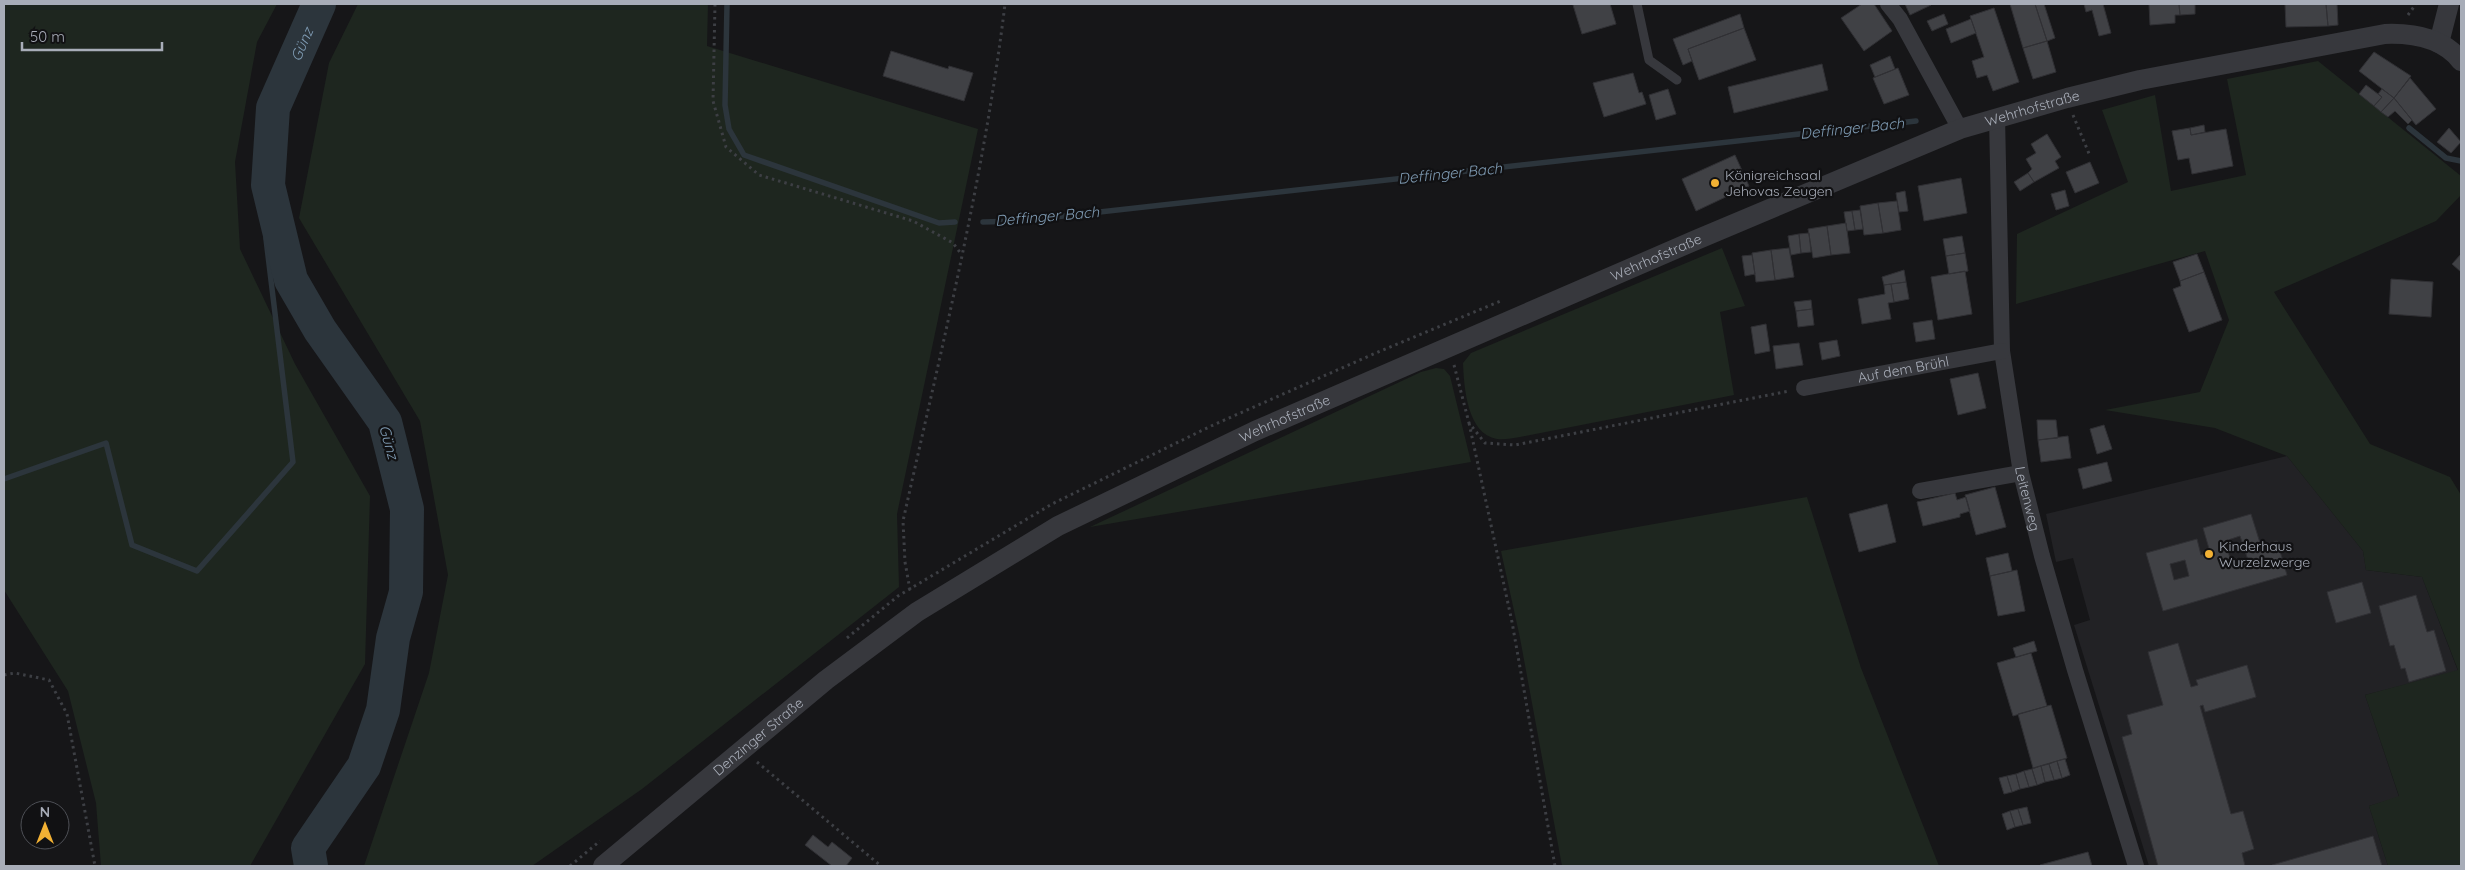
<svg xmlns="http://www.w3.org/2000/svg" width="2465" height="870" font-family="Quicksand,sans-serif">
	<rect width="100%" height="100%" fill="#161618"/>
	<!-- built -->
	<path fill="#222225" d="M 2287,456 L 2363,551 L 2366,570 L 2422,577 L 2458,671 L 2365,695 L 2399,797 L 2369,806 L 2388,866 L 2149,866 L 2074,625 L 2090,620 L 2073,558 L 2056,562 L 2046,514 Z"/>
	<!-- green -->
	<path fill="#1e261f" d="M 4,4 L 277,4 L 257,42 L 235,162 L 240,249 L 295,364 L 370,496 L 365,664 L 250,866 L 101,866 L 96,803 L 68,691 L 4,590 Z
		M 358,4 L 708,4 L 707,46 L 978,129 L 897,514 L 899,587 L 642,789 L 532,866 L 364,866 L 429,673 L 448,575 L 420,421 L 299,218 L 329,63 Z
		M 2318,61 L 2461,176 L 2461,195 L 2436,221 L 2274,292 L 2370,444 L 2450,477 L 2461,495 L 2461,866 L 2388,866 L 2369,806 L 2399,796 L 2365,695 L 2458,670 L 2422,577 L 2366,570 L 2363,551 L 2287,456 L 2215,428 L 2105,410 L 2200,392 L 2229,320 L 2205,251 L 2016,304 L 2017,234 L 2128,182 L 2102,110 L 2155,95 L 2171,191 L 2246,175 L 2227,79 Z
		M 1722,248 L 1745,306 L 1720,312 L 1734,395 L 1520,437 C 1513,438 1504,440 1497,439 C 1467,434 1464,387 1463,363 L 1471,353 Z
		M 1436,368 L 1444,369 L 1450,376 L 1471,462 L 1090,527 L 1421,372 Z
		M 1807,497 L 1861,668 L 1939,866 L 1562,866 L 1520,638 L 1501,551 Z"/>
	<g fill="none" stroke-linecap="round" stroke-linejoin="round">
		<!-- stream -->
		<path stroke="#2c353c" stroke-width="5.5" d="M 727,4 L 725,105 L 729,129 L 744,155 L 939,223 L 955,222
			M 2409,128 L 2446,158 L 2461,161
			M 983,222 L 1019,221 L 1916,121
			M 4,479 L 106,443 L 132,545 L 197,571 L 293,462 L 266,239 L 268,185"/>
		<!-- river -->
		<path stroke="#2c353c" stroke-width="34" id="s1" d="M 311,866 L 308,848 L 364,766 L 383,710 L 393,638 L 406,592 L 407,509 L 385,422 L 320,330 L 291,280 L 268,185 L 273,108 L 319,4"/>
	</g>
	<!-- building -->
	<path fill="#404145" stroke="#303034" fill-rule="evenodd" d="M 1576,4 L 1610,4 L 1616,24 L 1582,34 L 1573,5 Z
		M 1862,4 L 1874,4 L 1892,31 L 1864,51 L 1841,18 Z
		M 1905,4 L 1930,4 L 1931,5 L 1910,15 Z
		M 2010,4 L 2035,4 L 2047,41 L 2023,48 Z
		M 2035,4 L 2044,4 L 2055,38 L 2047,41 Z
		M 2084,4 L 2103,4 L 2111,33 L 2099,36 L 2092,10 L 2086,12 Z
		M 2149,4 L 2179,4 L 2180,15 L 2175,15 L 2175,23 L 2150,25 Z
		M 2179,4 L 2195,4 L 2195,14 L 2180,15 Z
		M 2285,4 L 2326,4 L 2328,26 L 2286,27 Z
		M 2326,4 L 2337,4 L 2338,25 L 2328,26 Z
		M 1994,8 L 2019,82 L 1993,91 L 1987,75 L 1977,78 L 1972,61 L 1984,57 L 1970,16 Z
		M 1740,14 L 1744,28 L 1688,49 L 1692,61 L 1683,65 L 1673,39 Z
		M 1944,14 L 1948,24 L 1932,31 L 1927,21 Z
		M 1971,19 L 1976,33 L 1951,43 L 1946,29 Z
		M 1744,28 L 1756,60 L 1699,80 L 1688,49 Z
		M 2047,41 L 2056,72 L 2033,79 L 2023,48 Z
		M 891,51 L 948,69 L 949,66 L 973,73 L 964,101 L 883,76 Z
		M 2374,52 L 2411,76 L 2394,98 L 2359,71 Z
		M 1890,56 L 1895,69 L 1875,77 L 1870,65 Z
		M 1822,64 L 1828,90 L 1734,113 L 1728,87 Z
		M 1898,68 L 1909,95 L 1884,104 L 1873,78 Z
		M 1633,73 L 1639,93 L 1642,92 L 1646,104 L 1604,117 L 1593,83 Z
		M 2410,78 L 2436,109 L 2416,125 L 2394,98 Z
		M 2366,85 L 2382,97 L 2374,106 L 2359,94 Z
		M 1668,89 L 1676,114 L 1656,120 L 1649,95 Z
		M 2382,89 L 2394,98 L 2381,112 L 2374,106 L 2382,97 L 2378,94 Z
		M 2394,98 L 2412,120 L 2408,124 L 2395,111 L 2388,117 L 2381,112 Z
		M 2204,125 L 2205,132 L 2191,135 L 2190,128 Z
		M 2190,128 L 2191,135 L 2226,129 L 2233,166 L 2192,174 L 2189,158 L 2178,160 L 2172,131 Z
		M 2449,128 L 2461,142 L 2451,153 L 2437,142 Z
		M 2047,134 L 2061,157 L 2055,161 L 2059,168 L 2034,182 L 2028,173 L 2032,169 L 2026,159 L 2036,153 L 2031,144 Z
		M 1735,155 L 1749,186 L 1696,211 L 1682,179 Z
		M 2090,162 L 2099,183 L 2075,193 L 2066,172 Z
		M 2028,173 L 2034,182 L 2020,191 L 2014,182 Z
		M 1961,178 L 1967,213 L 1924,221 L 1918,186 Z
		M 2065,190 L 2069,206 L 2056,210 L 2051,194 Z
		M 1905,191 L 1908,211 L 1899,212 L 1896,193 Z
		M 1897,201 L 1901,230 L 1883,233 L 1878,203 Z
		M 1878,203 L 1883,233 L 1864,235 L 1860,206 Z
		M 1860,210 L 1863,229 L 1855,230 L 1852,211 Z
		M 1852,211 L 1855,230 L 1847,231 L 1844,212 Z
		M 1846,223 L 1850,253 L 1831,255 L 1827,226 Z
		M 1827,226 L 1831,255 L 1813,258 L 1808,229 Z
		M 1809,233 L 1811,252 L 1801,253 L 1799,234 Z
		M 1799,234 L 1801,253 L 1791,255 L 1788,236 Z
		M 1962,236 L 1965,253 L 1946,256 L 1943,239 Z
		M 1789,248 L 1794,277 L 1775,280 L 1771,250 Z
		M 1771,250 L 1775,280 L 1756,282 L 1752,253 Z
		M 1965,253 L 1968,271 L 1949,274 L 1946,256 Z
		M 2197,254 L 2204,272 L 2180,281 L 2173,262 Z
		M 2461,254 L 2461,272 L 2452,264 Z
		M 1752,255 L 1755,274 L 1745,276 L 1742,256 Z
		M 1904,270 L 1906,282 L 1884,285 L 1882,277 Z
		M 1965,271 L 1972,314 L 1938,320 L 1931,277 Z
		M 2204,272 L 2222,320 L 2189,332 L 2173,289 L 2181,286 L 2180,281 Z
		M 2391,279 L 2433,282 L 2431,317 L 2389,314 Z
		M 1906,282 L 1909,299 L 1894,302 L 1891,284 Z
		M 1891,284 L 1894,302 L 1888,303 L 1891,319 L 1862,324 L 1858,299 L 1885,294 L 1884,285 Z
		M 1811,300 L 1812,309 L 1796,311 L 1794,302 Z
		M 1812,309 L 1814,325 L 1798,327 L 1796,311 Z
		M 1932,320 L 1935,339 L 1916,342 L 1913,323 Z
		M 1766,324 L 1770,351 L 1755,354 L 1751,327 Z
		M 1837,340 L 1840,356 L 1822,360 L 1819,343 Z
		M 1799,343 L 1803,365 L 1776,369 L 1773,346 Z
		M 1978,373 L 1986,408 L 1958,415 L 1950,379 Z
		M 2037,420 L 2056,420 L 2058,438 L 2038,440 Z
		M 2104,425 L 2112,449 L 2097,454 L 2090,429 Z
		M 2068,436 L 2071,458 L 2041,462 L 2038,440 Z
		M 2107,462 L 2112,481 L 2083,489 L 2078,469 Z
		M 1995,487 L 2006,527 L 1976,535 L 1965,495 Z
		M 1955,493 L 1957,500 L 1966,497 L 1970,511 L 1960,514 L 1960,517 L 1923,526 L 1917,502 Z
		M 1887,504 L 1896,542 L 1859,552 L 1849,514 Z
		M 2251,514 L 2261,546 L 2277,541 L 2287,575 L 2163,611 L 2146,553 L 2197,539 L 2201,555 L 2210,552 L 2203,528 ZM 2240,536 L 2248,560 L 2232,565 L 2225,541 ZM 2185,560 L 2189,576 L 2174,580 L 2170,564 Z
		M 2008,553 L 2012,571 L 1990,576 L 1986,558 Z
		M 2017,570 L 2025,611 L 1998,616 L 1990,576 Z
		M 2362,582 L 2371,613 L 2336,623 L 2327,592 Z
		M 2416,595 L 2427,632 L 2434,630 L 2446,671 L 2409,682 L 2405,668 L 2401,669 L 2394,645 L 2390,646 L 2379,606 Z
		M 2034,641 L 2037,651 L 2016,657 L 2013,648 Z
		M 2178,643 L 2191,687 L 2198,685 L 2196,680 L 2247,665 L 2256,697 L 2205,712 L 2203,705 L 2200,706 L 2231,814 L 2243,811 L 2254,849 L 2242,853 L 2245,866 L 2158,866 L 2122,737 L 2132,734 L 2127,715 L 2163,705 L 2148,652 Z
		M 2031,653 L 2047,706 L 2013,716 L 1997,663 Z
		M 2051,705 L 2067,758 L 2033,768 L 2018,714 Z
		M 2065,759 L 2070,775 L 2062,778 L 2057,761 Z
		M 2057,761 L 2062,778 L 2054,780 L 2049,764 Z
		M 2049,764 L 2054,780 L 2045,782 L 2041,766 Z
		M 2041,766 L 2045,782 L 2037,785 L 2032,769 Z
		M 2032,769 L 2037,785 L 2029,787 L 2024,771 Z
		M 2024,771 L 2029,787 L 2020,789 L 2016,774 Z
		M 2016,774 L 2020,789 L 2012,792 L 2007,776 Z
		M 2007,776 L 2012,792 L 2004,794 L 1999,778 Z
		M 2027,807 L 2031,823 L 2023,825 L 2018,809 Z
		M 2018,809 L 2023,825 L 2015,827 L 2010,811 Z
		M 2010,811 L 2015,827 L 2007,830 L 2002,814 Z
		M 813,835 L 828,847 L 832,842 L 852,858 L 846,866 L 832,866 L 805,845 Z
		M 2373,836 L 2382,866 L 2272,866 L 2272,865 Z
		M 2088,852 L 2092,866 L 2040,866 L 2040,865 Z"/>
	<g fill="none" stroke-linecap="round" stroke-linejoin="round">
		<!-- path -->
		<path stroke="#3d3f44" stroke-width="3" stroke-dasharray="2.5 4" stroke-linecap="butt" d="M 715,4 L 713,101 L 726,147 L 759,175 L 913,221 L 953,243 L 962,255
			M 2408,15 L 2416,4
			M 2073,115 L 2090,156
			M 1454,365 L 1469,423 L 1485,443 L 1515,445 L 1789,391
			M 1469,423 L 1512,622 L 1555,866
			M 910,590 L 905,562 L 903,521 C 941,350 984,178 1005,4
			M 847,638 L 898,596 L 1052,504 L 1211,426 L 1378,352 L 1503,300
			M 4,675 L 15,673 L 49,680 L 67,714 L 95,866
			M 757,762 L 881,866
			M 570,866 L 600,841"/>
		<!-- service -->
		<path stroke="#37383d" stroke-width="9" d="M 1637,4 L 1649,60 L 1677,80"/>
		<!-- minor -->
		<g stroke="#37383d" stroke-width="16">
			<path d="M 1888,4 L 1900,19 L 1960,129"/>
			<path id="s2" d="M 1997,117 L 2002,351 L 2021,473 L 2042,556 L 2075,670 L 2136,866"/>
			<path id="s3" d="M 1804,388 L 2002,351"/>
			<path d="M 1920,491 L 2021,473"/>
		</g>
		<!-- tertiary -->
		<g stroke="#37383d" stroke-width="20">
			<path d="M 2439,43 L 2449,4"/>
			<path id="s4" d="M 603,866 L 826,680 L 917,612 L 1058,526 L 1255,431 L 1696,240 L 1960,129 L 2067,98 L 2140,80 L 2385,34 C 2412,33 2443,38 2461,61"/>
		</g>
	</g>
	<!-- markers -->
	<g fill="#f2b134" stroke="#111113" stroke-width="2">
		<circle cx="1715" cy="183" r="5"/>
		<circle cx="2209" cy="554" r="5"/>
	</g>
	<g text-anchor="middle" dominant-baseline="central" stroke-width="4.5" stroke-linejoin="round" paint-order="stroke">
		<!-- street labels -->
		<g font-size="14" fill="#a8adb8" stroke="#111113">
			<text stroke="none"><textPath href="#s4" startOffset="1630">Wehrhofstraße</textPath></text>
			<text stroke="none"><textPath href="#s4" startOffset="1225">Wehrhofstraße</textPath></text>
			<text stroke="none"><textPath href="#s3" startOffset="101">Auf dem Brühl</textPath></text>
			<text stroke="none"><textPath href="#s4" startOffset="820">Wehrhofstraße</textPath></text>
			<text stroke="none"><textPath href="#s2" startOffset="384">Leitenweg</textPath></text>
			<text stroke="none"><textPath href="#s4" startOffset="202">Denzinger Straße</textPath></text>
		</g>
		<!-- poi labels -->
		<g font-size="14" fill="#a8adb8" stroke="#111113" text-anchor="start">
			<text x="1725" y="175">Königreichsaal<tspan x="1725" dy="16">Jehovas Zeugen</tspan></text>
			<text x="2219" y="546">Kinderhaus<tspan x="2219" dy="16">Wurzelzwerge</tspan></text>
		</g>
		<!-- water labels -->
		<g font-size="15" font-style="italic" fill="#7f9bb3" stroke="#111113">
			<text stroke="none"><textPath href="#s1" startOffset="885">Günz</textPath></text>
			<text transform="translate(1852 128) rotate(-6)">Deffinger Bach</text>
			<text transform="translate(1450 173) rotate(-6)">Deffinger Bach</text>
			<text transform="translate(1047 216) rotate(-5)">Deffinger Bach</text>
			<text transform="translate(389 442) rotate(74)">Günz</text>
		</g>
	</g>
	<!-- border -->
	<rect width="2465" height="870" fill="none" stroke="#a8adb8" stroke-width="10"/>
	<!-- north arrow -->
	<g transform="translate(45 825)"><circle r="24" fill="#111113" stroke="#4d4f55"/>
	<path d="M0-4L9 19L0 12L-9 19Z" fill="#f2b134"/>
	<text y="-8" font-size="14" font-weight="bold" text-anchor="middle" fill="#a8adb8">N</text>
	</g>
	<!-- scale -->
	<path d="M22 42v8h140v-8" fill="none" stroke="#a8adb8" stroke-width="2.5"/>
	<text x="30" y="42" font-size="15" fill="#a8adb8" stroke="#111113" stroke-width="4" paint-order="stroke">50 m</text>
</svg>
